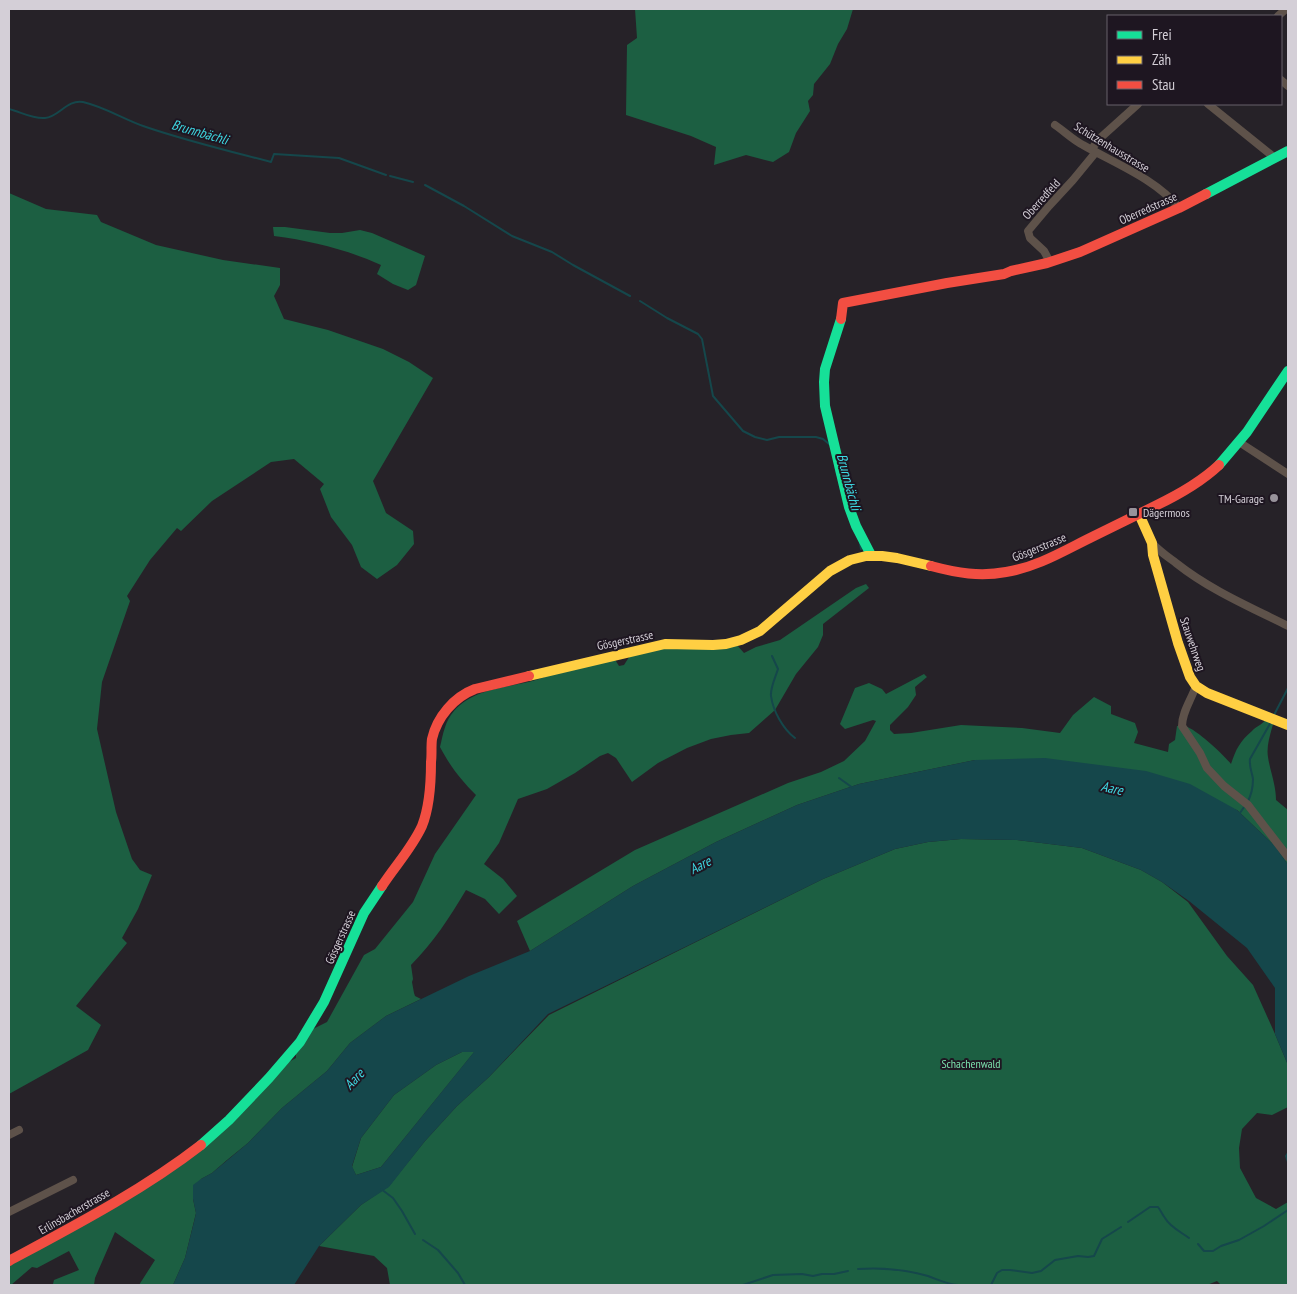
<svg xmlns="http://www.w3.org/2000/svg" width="1297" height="1294" font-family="'PT Sans Narrow',sans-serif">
	<rect width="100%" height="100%" fill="#262228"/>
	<!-- forest -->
	<path fill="#1c5f42" d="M 635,9 L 853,9 L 847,29 L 838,44 L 830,64 L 814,84 L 813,95 L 808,101 L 810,111 L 796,133 L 789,152 L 773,162 L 746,155 L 714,165 L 716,147 L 691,136 L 626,115 L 627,45 L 637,38 Z
		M 9,193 L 46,209 L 97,215 L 101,222 L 156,245 L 223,260 L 280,268 L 280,285 L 274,296 L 284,319 L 328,330 L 383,349 L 409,362 L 433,378 L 373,481 L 386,513 L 413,531 L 414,544 L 397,565 L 377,579 L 361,567 L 352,545 L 331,517 L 320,489 L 324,484 L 294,459 L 271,462 L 212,501 L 181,531 L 177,528 L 150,560 L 127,596 L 130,601 L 102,682 L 97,729 L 116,812 L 132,859 L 140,870 L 152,875 L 138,909 L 122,938 L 127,943 L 76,1006 L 101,1025 L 88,1050 L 9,1094 Z
		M 273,227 L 285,227 L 330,233 L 342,233 L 360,230 L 372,233 L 425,256 L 416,285 L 408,290 L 393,284 L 377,274 L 381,265 C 345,249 312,241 274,236 Z
		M 866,584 L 869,588 L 823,624 L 823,635 L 818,647 L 796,674 L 775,710 L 749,733 L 731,735 L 711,739 L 687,748 L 658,763 L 632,782 L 616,758 L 608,753 L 600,756 L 575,773 L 547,789 L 518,799 L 499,843 L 484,864 L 503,879 L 517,896 L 499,914 L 485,899 L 466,890 C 450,917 433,943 411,965 L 413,979 L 412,982 L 414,993 L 415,996 L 421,999 L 386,1016 L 350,1043 L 327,1071 L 282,1108 L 248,1143 L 227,1160 L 212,1173 L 201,1179 L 193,1199 L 196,1213 L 185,1258 L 173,1285 L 139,1285 L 155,1260 L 115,1232 L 95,1278 L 94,1285 L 55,1285 L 53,1284 L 54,1280 L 79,1270 L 69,1251 L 37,1268 L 32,1267 L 11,1285 L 9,1285 L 9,1264 L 165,1175 L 285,1064 L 296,1058 L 296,1055 L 294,1053 L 311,1030 L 327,1022 L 364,955 L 375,949 L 413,902 L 435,854 L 476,795 C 460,779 450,766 440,747 C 443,734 445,721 454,711 C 475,687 511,688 539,679 C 546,677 551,674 557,672 C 576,666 595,663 614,658 L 619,666 L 624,665 L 631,654 L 655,649 L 737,645 L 744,653 L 756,647 L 780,640 L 856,588 Z
		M 924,674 L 927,677 L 915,687 L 916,695 L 908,707 L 890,725 L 890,730 L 894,734 L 911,733 L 961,725 L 1022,728 L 1060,733 L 1073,715 L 1094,697 L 1111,706 L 1111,714 L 1135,723 L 1138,732 L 1134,743 L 1168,752 L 1169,744 L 1175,740 L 1177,726 C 1178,726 1185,725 1185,726 C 1196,729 1224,755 1231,764 C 1236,749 1240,741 1252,731 C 1259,724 1260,727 1267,718 L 1274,721 C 1271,732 1266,745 1268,757 C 1270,771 1276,785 1276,800 L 1288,810 L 1288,865 L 1275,846 L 1237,810 L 975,760 L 859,784 L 797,805 L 716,842 L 633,886 L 530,951 L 517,921 L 635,850 L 788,783 L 821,772 L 844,761 L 865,741 L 876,721 L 873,720 L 845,729 L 840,724 L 855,688 L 869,683 L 882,689 L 886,694 Z
		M 961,839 L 1017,840 L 1082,848 L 1141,870 L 1162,882 L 1188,902 L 1227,956 L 1253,985 L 1275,1034 L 1288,1065 L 1288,1107 L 1272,1115 L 1257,1113 L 1242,1129 L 1239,1148 L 1240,1168 L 1256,1198 L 1276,1209 L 1288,1202 L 1288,1285 L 1221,1285 L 1217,1281 L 1207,1285 L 390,1285 L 387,1268 L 374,1256 L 319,1246 L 361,1205 L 389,1186 L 425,1141 L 457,1106 L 489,1077 L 549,1015 L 823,879 L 895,849 L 928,842 Z
		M 475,1051 L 381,1167 L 356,1175 L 352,1167 L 361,1138 L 394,1095 L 436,1065 L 462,1052 Z"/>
	<!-- water -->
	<path fill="#15474b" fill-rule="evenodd" d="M 1045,758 L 1146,771 L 1190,784 L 1237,810 L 1275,846 L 1288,865 L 1288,1065 L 1275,1034 L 1275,988 L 1247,948 L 1189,901 L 1162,882 L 1141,870 L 1082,848 L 1017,840 L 961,839 L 928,842 L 895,849 L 823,879 L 687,946 L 548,1014 L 489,1077 L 457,1106 L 425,1141 L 389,1187 L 361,1205 L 319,1246 L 294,1285 L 173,1285 L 185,1258 L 194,1222 L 196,1213 L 193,1199 L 193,1185 L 201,1179 L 212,1173 L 248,1143 L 282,1108 L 327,1071 L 350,1043 L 386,1016 L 469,976 L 530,951 L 633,886 L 716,842 L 797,805 L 859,784 L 975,760 ZM 462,1052 L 474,1052 L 381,1167 L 356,1175 L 352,1166 L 361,1138 L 394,1095 L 436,1065 Z"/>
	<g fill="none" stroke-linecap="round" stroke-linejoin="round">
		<!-- stream -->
		<path stroke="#15474b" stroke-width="2" d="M 9,109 C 21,112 32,119 45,118 C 59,117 67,99 83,102 C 105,107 125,120 146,127 C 187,141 229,151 271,162 L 274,154 L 339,158 L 386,175
			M 390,176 L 413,182
			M 425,185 L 464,206 L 512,236 L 552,252 L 573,265 L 630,296
			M 640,301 L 667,318 L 698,334 L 702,339 L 713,396 L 743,431 L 755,437 L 767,440 L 779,437 L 816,437 L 823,439 L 829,444
			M 835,465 L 837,475
			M 860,543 L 861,549
			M 772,656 L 778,669 C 776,676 770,688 771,696 C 773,711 783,729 795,738
			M 1274,715 L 1288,688
			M 839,778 L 853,788
			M 1247,803 C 1251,796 1253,787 1253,779 C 1252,772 1249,767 1250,759 L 1271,722
			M 1240,813 L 1244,807
			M 1288,1153 L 1286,1156 L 1288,1162
			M 381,1189 L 393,1198 L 402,1211 L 415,1234
			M 1128,1222 L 1150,1207 L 1158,1207 C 1161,1211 1162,1214 1165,1218 C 1170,1227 1181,1232 1189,1238
			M 423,1240 L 438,1250 L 458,1273 L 465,1285
			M 1198,1244 L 1204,1251 L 1213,1251 L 1221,1246 L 1239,1240 L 1264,1226 L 1288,1210
			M 858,1269 C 883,1267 903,1269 928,1276 C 939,1280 946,1284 958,1285
			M 743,1285 L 773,1275 L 802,1274 L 813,1276 L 822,1274 L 834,1274 L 848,1271
			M 991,1285 L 997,1273 L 1002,1270 L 1010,1270 L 1032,1273 L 1041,1271 L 1055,1260 L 1078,1256 L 1088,1257 L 1094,1256 L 1102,1239 L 1121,1227"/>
		<!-- street -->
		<path stroke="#5e524a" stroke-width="8" d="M 1278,16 L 1286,9
			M 1281,80 L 1288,86
			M 1208,104 L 1275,158
			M 1055,125 C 1064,131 1073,140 1083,145 C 1114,163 1156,179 1179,208
			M 1092,149 L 1098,140 L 1138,104
			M 1050,262 L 1044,251 L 1030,238 L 1028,231 L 1049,206 L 1073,180 L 1096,152
			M 1239,442 L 1288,474
			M 1152,543 C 1159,551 1168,557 1176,563 C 1210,590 1250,607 1288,626
			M 1196,686 C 1191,700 1182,712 1182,726 L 1200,753 L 1207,768 L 1224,786 L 1248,805 L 1288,857
			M 9,1135 L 19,1130
			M 9,1212 L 73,1180"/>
		<!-- fast -->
		<path stroke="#16e098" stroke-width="10" d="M 1206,194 L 1288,151
			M 841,319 L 825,369 L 824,382 L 825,406 L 849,507 L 856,526 L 871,555
			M 1219,465 L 1247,432 L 1288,371
			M 201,1145 L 229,1120 L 269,1078 L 300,1042 L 324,1002 L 364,913 L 382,886"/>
		<!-- slow -->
		<path stroke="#ffcf43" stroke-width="10" d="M 1139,514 L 1152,543 L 1153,555 L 1178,643 L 1190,677 L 1196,686 L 1207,693 L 1288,725
			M 529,676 L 665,644 L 713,645 L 726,644 L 741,640 L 760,631 L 830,571 L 850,560 L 866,556 L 882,556 L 897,558 L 931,566"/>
		<!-- jam -->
		<path stroke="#f24e42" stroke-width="10" d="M 841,319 L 843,303 L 947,283 L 1004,274 L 1011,271 L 1047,263 L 1080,252 L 1179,208 L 1206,194
			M 931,566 C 957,573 980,577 1006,572 C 1038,567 1065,550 1094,536 C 1114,526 1135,516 1155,506 C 1178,495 1200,483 1219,465
			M 382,886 C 395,866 412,848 422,826 C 430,806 431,783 431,762 C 432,755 431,746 432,739 C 437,717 454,697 475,689 L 529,676
			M 9,1261 C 74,1226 143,1190 201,1145"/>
	</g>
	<!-- markers -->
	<g fill="#97929a" stroke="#1e1621" stroke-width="2">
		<circle cx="1274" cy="498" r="5"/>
		<rect x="1128" y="507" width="10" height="10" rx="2.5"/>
	</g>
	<g text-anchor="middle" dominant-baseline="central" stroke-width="4" stroke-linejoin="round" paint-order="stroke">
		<!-- street labels -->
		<g font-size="12" fill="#d4cfd7" stroke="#1e1621">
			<text transform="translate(1112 147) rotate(31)">Schützenhausstrasse</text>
			<text transform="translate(1041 199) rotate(-48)">Oberredfeld</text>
			<text transform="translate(1148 208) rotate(-24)">Oberredstrasse</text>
			<text transform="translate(1039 547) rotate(-22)">Gösgerstrasse</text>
			<text transform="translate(625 640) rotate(-12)">Gösgerstrasse</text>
			<text transform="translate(1193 644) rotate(71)">Stauwehrweg</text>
			<text transform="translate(340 937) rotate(-66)">Gösgerstrasse</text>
			<text transform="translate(74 1211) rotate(-30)">Erlinsbacherstrasse</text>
		</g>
		<!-- poi labels -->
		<g font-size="12" fill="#d4cfd7" stroke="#1e1621" text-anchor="end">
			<text x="1264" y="498">TM-Garage</text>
			<text x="1143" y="512" text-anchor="start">Dägermoos</text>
		</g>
		<!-- park labels -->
		<g font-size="12" fill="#7be2ad" stroke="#1e1621">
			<text x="971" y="1063">Schachenwald</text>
		</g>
		<!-- water labels -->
		<g font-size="14" font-style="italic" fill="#3ed8e2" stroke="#1e1621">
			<text transform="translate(200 132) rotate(16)">Brunnbächli</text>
			<text transform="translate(849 482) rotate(75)">Brunnbächli</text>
			<text transform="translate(1112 788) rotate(13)">Aare</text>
			<text transform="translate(700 865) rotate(-28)">Aare</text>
			<text transform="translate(354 1079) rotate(-47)">Aare</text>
		</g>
	</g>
	<!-- border -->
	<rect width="1297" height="1294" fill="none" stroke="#d4cfd7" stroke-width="20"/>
	<!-- legend -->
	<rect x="1107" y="15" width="175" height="90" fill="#1e1621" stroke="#67606a"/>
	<rect x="1117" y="31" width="25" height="8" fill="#16e098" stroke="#67606a"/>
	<text x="1152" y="40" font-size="15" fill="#d4cfd7">Frei</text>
	<rect x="1117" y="56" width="25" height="8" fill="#ffcf43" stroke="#67606a"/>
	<text x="1152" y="65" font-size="15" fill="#d4cfd7">Zäh</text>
	<rect x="1117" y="81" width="25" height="8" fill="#f24e42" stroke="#67606a"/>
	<text x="1152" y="90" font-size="15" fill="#d4cfd7">Stau</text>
</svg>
